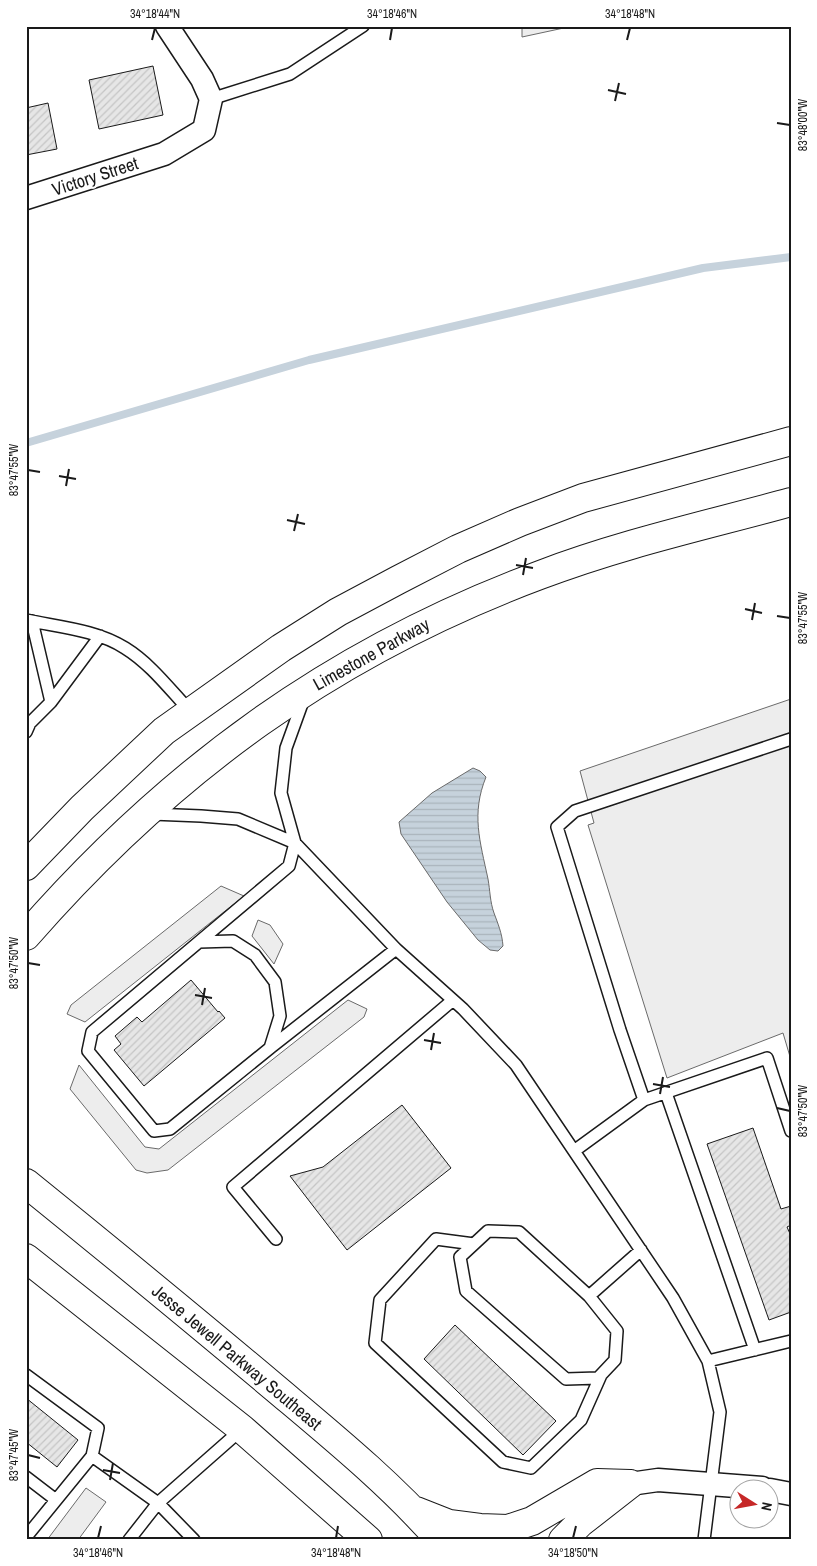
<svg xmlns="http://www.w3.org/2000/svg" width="817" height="1566" font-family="'Archivo Narrow',sans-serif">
	<defs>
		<pattern id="water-rules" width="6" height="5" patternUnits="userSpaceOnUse" patternTransform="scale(1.25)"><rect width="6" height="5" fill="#c6d2dc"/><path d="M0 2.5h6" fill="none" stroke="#aab4bc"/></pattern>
		<pattern id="building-hatch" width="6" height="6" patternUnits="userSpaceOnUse" patternTransform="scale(1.25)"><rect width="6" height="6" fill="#e6e6e6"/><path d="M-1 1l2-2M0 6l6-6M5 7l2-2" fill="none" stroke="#c5c5c5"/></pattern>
	</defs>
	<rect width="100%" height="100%" fill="#fff"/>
	<!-- parking -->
	<path fill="#ededed" stroke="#6a6a6a" d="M 522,26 L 573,26 L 522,37 Z
		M 791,699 L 791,1060 L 783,1033 L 667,1078 L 588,825 L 594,823 L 580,771 Z
		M 221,886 L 244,896 L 85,1022 L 67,1014 L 71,1005 Z
		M 258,920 L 270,925 L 283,944 L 274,964 L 252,936 Z
		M 348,1000 L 367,1009 L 364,1017 L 168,1170 L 147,1173 L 136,1170 L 70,1089 L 79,1065 L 145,1147 L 159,1149 Z
		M 86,1488 L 106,1502 L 78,1540 L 47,1540 Z"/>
	<!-- water -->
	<path fill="url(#water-rules)" stroke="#6a6a6a" d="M 473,768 L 480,771 L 486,777 C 471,814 480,841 488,879 C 490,890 490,902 494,913 C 498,924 502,933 503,946 L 498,951 L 490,950 L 478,940 L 447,902 L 401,834 L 399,822 L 432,793 Z"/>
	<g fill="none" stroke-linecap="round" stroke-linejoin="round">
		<!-- stream -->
		<path stroke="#c6d2dc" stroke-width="8" d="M 26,443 L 309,360 L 703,268 L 791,257"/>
	</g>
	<!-- building -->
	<path fill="url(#building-hatch)" stroke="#1a1a1a" d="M 153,66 L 163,115 L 99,129 L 89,80 Z
		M 48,103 L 57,149 L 26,155 L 26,108 Z
		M 191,980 L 218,1012 L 219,1011 L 225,1018 L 144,1086 L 114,1050 L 121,1044 L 115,1036 L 137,1017 L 142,1022 Z
		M 402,1105 L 451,1168 L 347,1250 L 290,1176 L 323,1167 Z
		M 753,1128 L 781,1209 L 791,1206 L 791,1225 L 787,1227 L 791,1236 L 791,1312 L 769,1320 L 707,1144 Z
		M 455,1325 L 556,1421 L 523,1455 L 424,1359 Z
		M 26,1398 L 78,1440 L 57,1467 L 26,1442 Z"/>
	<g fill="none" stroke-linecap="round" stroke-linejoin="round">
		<!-- service casing -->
		<g stroke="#1a1a1a" stroke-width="14">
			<path id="service" d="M 211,99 L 290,74 L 363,26
				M 26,620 C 59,627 97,630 125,648 C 151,664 171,691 191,712
				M 32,621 L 51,702
				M 26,732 L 30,723 L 51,702 L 100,636
				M 791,739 L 575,811 L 557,827 L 620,1030 L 644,1100 L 767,1058 L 791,1131
				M 152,814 L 201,816 L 238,819 L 295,843 L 396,949 L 463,1009 L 516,1065 L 673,1298 L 708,1361 L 720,1412 L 704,1540
				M 199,942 L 233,941 L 255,955 L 275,982 L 280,1016 L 270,1048 L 170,1129 L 154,1131 L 88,1051 L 92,1032 L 289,866 L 295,843 L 281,793 L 286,748 L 303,701
				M 270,1048 L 396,949
				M 666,1093 L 755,1350
				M 574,1151 L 644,1100
				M 488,1231 L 519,1232 L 589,1296 L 617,1331 L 615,1360 L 598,1378 L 566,1379 L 466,1291 L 460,1257 Z
				M 276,1239 L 233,1187 L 453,1000
				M 474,1244 L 436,1239 L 380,1300 L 375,1343 L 503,1462 L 531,1468 L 581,1420 L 601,1375
				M 589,1296 L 641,1250
				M 708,1361 L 791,1341
				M 26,1375 L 98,1428 L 92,1456
				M 26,1477 L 56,1500
				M 26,1537 L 92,1456 L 158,1503 L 194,1540
				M 129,1540 L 158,1503 L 242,1429"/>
		</g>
		<!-- minor casing -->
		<g stroke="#1a1a1a" stroke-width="25">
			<path id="minor" d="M 26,198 L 164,154 L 204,130 L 211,99 L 202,79 L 167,26
				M 630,1484 L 658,1480 L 762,1488
				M 770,1490 L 791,1494"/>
		</g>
		<!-- primary casing -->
		<g stroke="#1a1a1a" stroke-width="30">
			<path id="primary" d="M 26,866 L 82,808 L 164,731 L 281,648 L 338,612 L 398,580 L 458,549 L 520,522 L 583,498 L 791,441
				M 26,936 C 171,770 333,652 540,575 C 621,544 707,525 791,502
				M 26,1183 C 110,1251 193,1319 275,1388 C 332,1436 391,1484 440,1540
				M 26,1258 L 242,1429 L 368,1540
				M 416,1511 L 449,1524 L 480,1528 L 508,1529 L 532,1521 L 597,1483 L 630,1484
				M 563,1540 L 580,1523 L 630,1484"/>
		</g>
		<!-- service -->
		<use href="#service" stroke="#fff" stroke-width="11"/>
		<!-- minor -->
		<use href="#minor" stroke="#fff" stroke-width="22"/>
		<!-- primary -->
		<use href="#primary" stroke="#fff" stroke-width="28"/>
	</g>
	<!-- ticks -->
	<path fill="none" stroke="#1a1a1a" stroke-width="2" d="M 152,40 L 155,28M 390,40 L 392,28M 627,40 L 630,28M 608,90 L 626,94M 615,101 L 619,83M 777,123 L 790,125M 28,470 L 40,472M 59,476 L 76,479M 66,486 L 69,469M 287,520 L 305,524M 294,531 L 298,514M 516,565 L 533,568M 523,575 L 526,558M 745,609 L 762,613M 777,616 L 790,618M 752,620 L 755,603M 28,963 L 40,965M 195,995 L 212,998M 202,1005 L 205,988M 424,1040 L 441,1043M 431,1050 L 434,1033M 653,1084 L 670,1087M 660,1094 L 663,1077M 777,1108 L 790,1111M 28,1455 L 40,1458M 103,1470 L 120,1473M 110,1480 L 113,1463M 98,1538 L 101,1526M 336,1538 L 338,1526M 573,1538 L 576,1526"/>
	<g text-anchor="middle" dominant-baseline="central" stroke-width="4" stroke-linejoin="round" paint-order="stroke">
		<!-- street labels -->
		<g font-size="18" fill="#1a1a1a" stroke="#fff">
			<text transform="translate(95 176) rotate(-18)">Victory Street</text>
			<text transform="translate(371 654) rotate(-29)">Limestone Parkway</text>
			<text transform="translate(237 1357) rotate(40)">Jesse Jewell Parkway Southeast</text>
		</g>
	</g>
	<!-- border -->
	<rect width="817" height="1566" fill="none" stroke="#ffffff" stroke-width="55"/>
	<!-- north arrow -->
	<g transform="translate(754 1504) rotate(101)"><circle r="24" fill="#ffffff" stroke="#a3a3a3"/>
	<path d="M0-4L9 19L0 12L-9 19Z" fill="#c62828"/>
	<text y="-8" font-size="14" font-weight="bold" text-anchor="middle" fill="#1a1a1a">N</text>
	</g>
	<rect x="28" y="28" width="762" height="1510" fill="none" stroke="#1a1a1a" stroke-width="2"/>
	<g font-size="12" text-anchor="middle" fill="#1a1a1a">
		<text x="155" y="18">34°18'44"N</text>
		<text x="392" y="18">34°18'46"N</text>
		<text x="630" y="18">34°18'48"N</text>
		<text transform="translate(803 125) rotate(-90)" y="4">83°48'00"W</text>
		<text transform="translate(14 470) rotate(-90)" y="4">83°47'55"W</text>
		<text transform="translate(803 618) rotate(-90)" y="4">83°47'55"W</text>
		<text transform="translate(14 963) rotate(-90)" y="4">83°47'50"W</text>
		<text transform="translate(803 1111) rotate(-90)" y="4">83°47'50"W</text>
		<text transform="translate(14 1455) rotate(-90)" y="4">83°47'45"W</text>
		<text x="98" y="1557">34°18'46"N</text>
		<text x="336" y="1557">34°18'48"N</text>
		<text x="573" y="1557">34°18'50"N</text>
	</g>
</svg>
